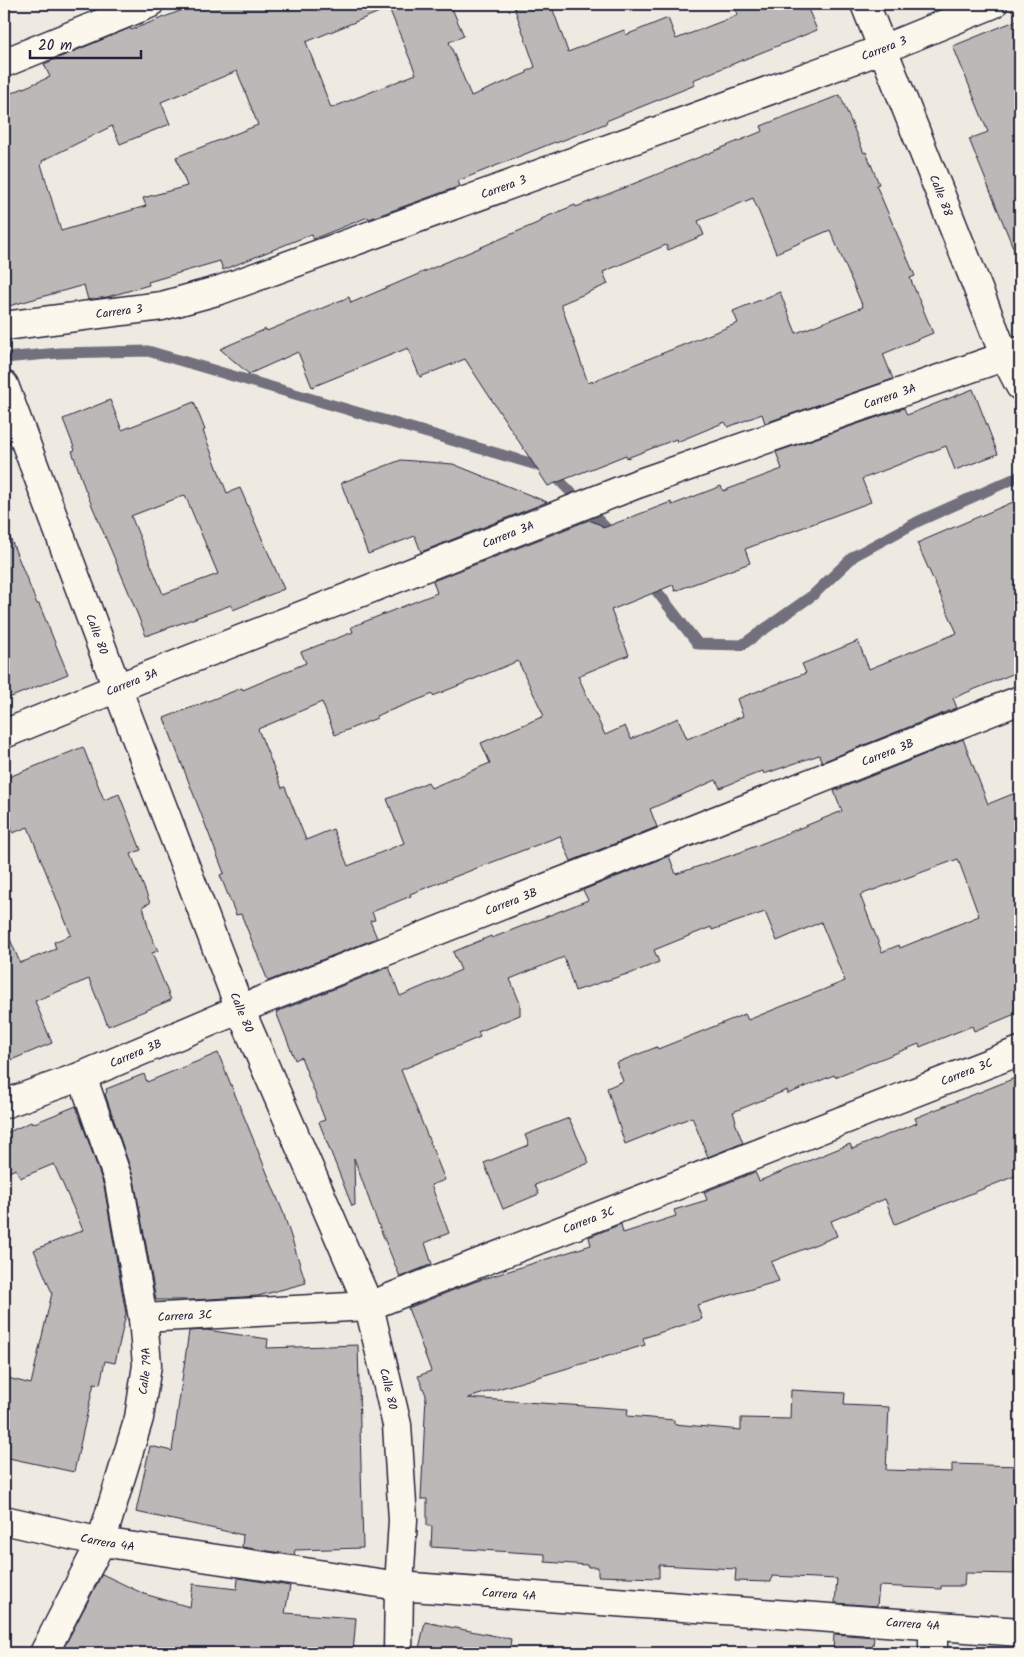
<svg xmlns="http://www.w3.org/2000/svg" width="1024" height="1657" font-family="Kalam,sans-serif">
	<rect width="100%" height="100%" fill="#eeeae2"/>
	<filter id="ink" filterUnits="userSpaceOnUse"><feTurbulence type="fractalNoise" baseFrequency=".02" numOctaves="2"/><feDisplacementMap in="SourceGraphic" scale="10" xChannelSelector="R" yChannelSelector="G"/><feConvolveMatrix kernelMatrix="1 2 1 2 8 2 1 2 1" color-interpolation-filters="sRGB"/></filter>
	<g filter="url(#ink)">
		<g fill="none" stroke-linecap="round" stroke-linejoin="round">
			<!-- stream -->
			<path stroke="#716f7c" stroke-width="11" d="M 4,358 L 59,353 L 148,351 L 547,468 L 616,538
				M 648,580 L 698,644 L 742,645 L 813,595 L 854,556 L 919,521 L 1020,476"/>
		</g>
		<!-- building -->
		<path fill="#bcb8b8" stroke="#22223b" fill-rule="evenodd" d="M 198,4 L 450,4 L 464,36 L 449,42 L 471,96 L 527,73 L 527,71 L 535,67 L 513,4 L 551,4 L 568,52 L 624,30 L 626,35 L 668,18 L 676,39 L 738,15 L 734,4 L 806,4 L 817,30 L 693,80 L 695,85 L 606,121 L 607,123 L 556,143 L 555,142 L 458,181 L 460,186 L 369,219 L 368,217 L 313,239 L 312,234 L 223,270 L 220,261 L 148,282 L 149,285 L 107,297 L 88,300 L 84,285 L 9,306 L 4,287 L 4,96 L 50,77 L 44,64 L 58,58 L 130,28 L 131,30 ZM 389,8 L 416,74 L 331,108 L 306,42 ZM 237,71 L 258,125 L 176,157 L 187,186 L 143,198 L 146,206 L 61,231 L 41,164 L 43,163 L 42,161 L 112,126 L 120,144 L 170,124 L 161,102 Z
			M 1020,19 L 1020,262 L 1019,262 L 969,139 L 988,132 L 953,46 Z
			M 840,95 L 864,153 L 866,152 L 879,184 L 876,185 L 915,276 L 910,278 L 933,333 L 883,354 L 893,379 L 765,423 L 762,414 L 728,427 L 725,422 L 677,442 L 676,439 L 627,458 L 626,455 L 548,486 L 465,359 L 420,377 L 408,348 L 312,387 L 298,352 L 249,374 L 220,349 L 266,329 L 267,331 L 349,297 L 351,303 L 542,221 L 541,219 L 575,205 L 576,207 L 675,167 L 763,131 L 761,126 ZM 753,198 L 776,253 L 830,230 L 863,307 L 796,333 L 780,292 L 733,311 L 738,323 L 588,383 L 561,304 L 608,284 L 603,272 L 666,245 L 668,250 L 704,235 L 698,221 Z
			M 973,389 L 998,454 L 955,470 L 946,446 L 862,479 L 871,502 L 745,549 L 750,563 L 675,591 L 673,585 L 611,610 L 629,655 L 578,676 L 605,735 L 625,726 L 631,739 L 678,718 L 687,739 L 743,716 L 737,699 L 806,673 L 802,664 L 858,641 L 869,669 L 957,633 L 917,543 L 1020,499 L 1020,671 L 953,698 L 957,708 L 951,710 L 822,762 L 819,755 L 764,774 L 763,771 L 720,788 L 716,780 L 650,809 L 657,827 L 571,861 L 560,836 L 410,894 L 411,896 L 372,912 L 375,920 L 370,921 L 377,938 L 268,981 L 241,914 L 236,915 L 220,875 L 224,873 L 164,718 L 242,688 L 243,690 L 306,663 L 301,652 L 353,632 L 351,627 L 437,593 L 433,581 L 589,520 L 601,525 L 603,528 L 671,502 L 672,505 L 721,486 L 723,491 L 782,469 L 776,452 L 904,408 L 907,415 ZM 518,661 L 544,716 L 481,743 L 490,763 L 431,788 L 428,782 L 387,799 L 404,843 L 348,866 L 333,829 L 306,840 L 285,787 L 282,788 L 258,729 L 322,702 L 335,735 L 377,718 L 376,716 L 433,694 L 433,696 Z
			M 110,400 L 122,430 L 194,402 L 205,430 L 203,431 L 227,493 L 240,488 L 284,589 L 233,610 L 231,605 L 146,636 L 127,588 L 85,489 L 72,451 L 75,450 L 63,419 ZM 185,495 L 218,574 L 163,594 L 131,516 Z
			M 401,460 L 453,464 L 547,502 L 421,552 L 415,536 L 368,554 L 341,483 Z
			M 5,525 L 37,604 L 39,604 L 68,674 L 4,700 L 4,526 Z
			M 963,739 L 988,804 L 1020,791 L 1020,1012 L 974,1031 L 972,1026 L 920,1047 L 919,1044 L 835,1077 L 834,1075 L 788,1094 L 787,1090 L 733,1112 L 736,1121 L 735,1122 L 743,1143 L 708,1157 L 692,1117 L 625,1144 L 607,1088 L 623,1081 L 616,1063 L 657,1047 L 658,1049 L 745,1014 L 748,1020 L 845,981 L 821,922 L 777,941 L 765,912 L 712,930 L 711,927 L 654,950 L 659,962 L 627,975 L 627,974 L 575,991 L 564,957 L 510,979 L 520,1003 L 520,1015 L 478,1032 L 480,1037 L 401,1070 L 445,1180 L 431,1185 L 449,1233 L 425,1243 L 432,1264 L 400,1277 L 375,1216 L 354,1158 L 355,1205 L 352,1206 L 319,1122 L 325,1120 L 301,1057 L 295,1060 L 276,1012 L 389,967 L 400,996 L 461,970 L 453,952 L 491,936 L 492,938 L 588,900 L 583,890 L 669,856 L 676,874 L 741,852 L 842,811 L 834,791 ZM 958,859 L 979,916 L 900,948 L 899,945 L 882,952 L 860,895 Z
			M 83,747 L 104,800 L 119,794 L 141,850 L 131,854 L 150,903 L 143,906 L 149,931 L 158,951 L 152,953 L 171,1000 L 108,1026 L 89,979 L 35,1001 L 52,1043 L 4,1063 L 4,927 L 5,927 L 20,963 L 56,949 L 54,942 L 71,935 L 28,827 L 13,833 L 4,810 L 4,779 Z
			M 218,1053 L 283,1212 L 306,1283 L 258,1296 L 193,1300 L 156,1300 L 134,1179 L 105,1094 L 107,1092 L 106,1089 L 144,1074 L 147,1082 Z
			M 1020,1076 L 1020,1174 L 895,1224 L 885,1199 L 831,1221 L 837,1236 L 771,1262 L 779,1281 L 697,1305 L 702,1319 L 643,1338 L 645,1345 L 468,1398 L 628,1409 L 627,1416 L 674,1420 L 674,1424 L 741,1430 L 741,1418 L 790,1419 L 791,1390 L 845,1393 L 844,1405 L 889,1407 L 886,1470 L 952,1472 L 952,1464 L 1020,1466 L 1020,1574 L 965,1573 L 964,1586 L 941,1586 L 941,1589 L 879,1586 L 877,1606 L 835,1603 L 837,1579 L 772,1576 L 771,1582 L 735,1581 L 736,1569 L 659,1565 L 659,1578 L 598,1576 L 598,1567 L 588,1567 L 588,1565 L 545,1562 L 545,1554 L 431,1547 L 432,1526 L 427,1526 L 427,1499 L 421,1499 L 426,1395 L 418,1376 L 431,1371 L 408,1308 L 474,1282 L 591,1245 L 589,1237 L 621,1224 L 623,1233 L 676,1216 L 674,1210 L 707,1200 L 704,1192 L 755,1172 L 759,1181 L 850,1144 L 852,1149 L 917,1123 L 915,1118 Z
			M 76,1106 L 104,1186 L 126,1314 L 115,1363 L 105,1361 L 100,1384 L 94,1383 L 74,1472 L 4,1457 L 4,1377 L 31,1384 L 52,1293 L 34,1250 L 83,1230 L 54,1164 L 20,1178 L 16,1169 L 4,1174 L 4,1134 L 31,1122 L 32,1124 Z
			M 569,1118 L 589,1163 L 535,1185 L 539,1194 L 503,1209 L 484,1163 L 529,1145 L 525,1135 Z
			M 206,1330 L 268,1339 L 267,1348 L 358,1345 L 363,1548 L 295,1550 L 294,1555 L 242,1547 L 243,1535 L 136,1512 L 150,1446 L 172,1451 L 189,1331 Z
			M 102,1574 L 144,1594 L 190,1607 L 193,1584 L 237,1589 L 238,1578 L 290,1586 L 285,1613 L 356,1618 L 353,1653 L 61,1653 Z
			M 425,1622 L 511,1639 L 509,1653 L 418,1653 Z
			M 834,1634 L 874,1637 L 872,1653 L 833,1653 Z"/>
		<g fill="none" stroke-linecap="round" stroke-linejoin="round">
			<!-- minor casing -->
			<g stroke="#22223b" stroke-width="31">
				<g id="minor">
					<path id="s1" d="M 865,4 L 1005,357 L 1020,386"/>
					<path d="M 4,63 L 149,4"/>
					<path id="s2" d="M 4,326 L 162,306 L 220,290 L 883,49 L 993,4"/>
					<path id="s3" d="M 4,385 L 117,688 L 240,1009 L 369,1306 L 397,1425 L 403,1520 L 399,1586 L 398,1653"/>
					<path id="s4" d="M 4,734 L 117,688 L 637,484 L 1020,351"/>
					<path id="s5" d="M 4,1104 L 82,1076 L 240,1009 L 1020,700"/>
					<path id="s6" d="M 143,1318 L 369,1306 L 1020,1051"/>
					<path id="s7" d="M 4,1520 L 101,1542 L 399,1586 L 1020,1632"/>
					<path id="s8" d="M 44,1653 L 101,1542 L 139,1418 L 147,1365 L 143,1318 L 119,1182 L 82,1076"/>
					<path d="M 933,1653 L 933,1626"/>
				</g>
			</g>
			<!-- minor -->
			<use href="#minor" stroke="#fbf7ec" stroke-width="28"/>
		</g>
	</g>
	<g text-anchor="middle" dominant-baseline="central" stroke-width="5" stroke-linejoin="round" paint-order="stroke">
		<!-- street labels -->
		<g font-size="12" fill="#22223b" stroke="#fbf7ec">
			<text stroke="none"><textPath href="#s2" startOffset="926">Carrera 3</textPath></text>
			<text stroke="none"><textPath href="#s2" startOffset="521">Carrera 3</textPath></text>
			<text stroke="none"><textPath href="#s1" startOffset="206">Calle 88</textPath></text>
			<text stroke="none"><textPath href="#s2" startOffset="116">Carrera 3</textPath></text>
			<text stroke="none"><textPath href="#s4" startOffset="948">Carrera 3A</textPath></text>
			<text stroke="none"><textPath href="#s4" startOffset="542">Carrera 3A</textPath></text>
			<text stroke="none"><textPath href="#s3" startOffset="266">Calle 80</textPath></text>
			<text stroke="none"><textPath href="#s4" startOffset="138">Carrera 3A</textPath></text>
			<text stroke="none"><textPath href="#s5" startOffset="951">Carrera 3B</textPath></text>
			<text stroke="none"><textPath href="#s5" startOffset="546">Carrera 3B</textPath></text>
			<text stroke="none"><textPath href="#s3" startOffset="671">Calle 80</textPath></text>
			<text stroke="none"><textPath href="#s5" startOffset="141">Carrera 3B</textPath></text>
			<text stroke="none"><textPath href="#s6" startOffset="868">Carrera 3C</textPath></text>
			<text stroke="none"><textPath href="#s6" startOffset="462">Carrera 3C</textPath></text>
			<text stroke="none"><textPath href="#s6" startOffset="42">Carrera 3C</textPath></text>
			<text stroke="none"><textPath href="#s8" startOffset="302">Calle 79A</textPath></text>
			<text stroke="none"><textPath href="#s3" startOffset="1076">Calle 80</textPath></text>
			<text stroke="none"><textPath href="#s7" startOffset="106">Carrera 4A</textPath></text>
			<text stroke="none"><textPath href="#s7" startOffset="511">Carrera 4A</textPath></text>
			<text stroke="none"><textPath href="#s7" startOffset="916">Carrera 4A</textPath></text>
		</g>
	</g>
	<!-- margin -->
	<rect width="1024" height="1657" fill="none" stroke="#fbf7ec" stroke-width="20"/>
	<rect x="10" y="10" width="1004" height="1637" fill="none" stroke="#22223b" stroke-width="2" filter="url(#ink)"/>
	<!-- scale -->
	<path d="M30 50v8h111v-8" fill="none" stroke="#22223b" stroke-width="2.5"/>
	<text x="38" y="50" font-size="15" fill="#22223b" stroke="#fbf7ec" stroke-width="4" paint-order="stroke">20 m</text>
</svg>
